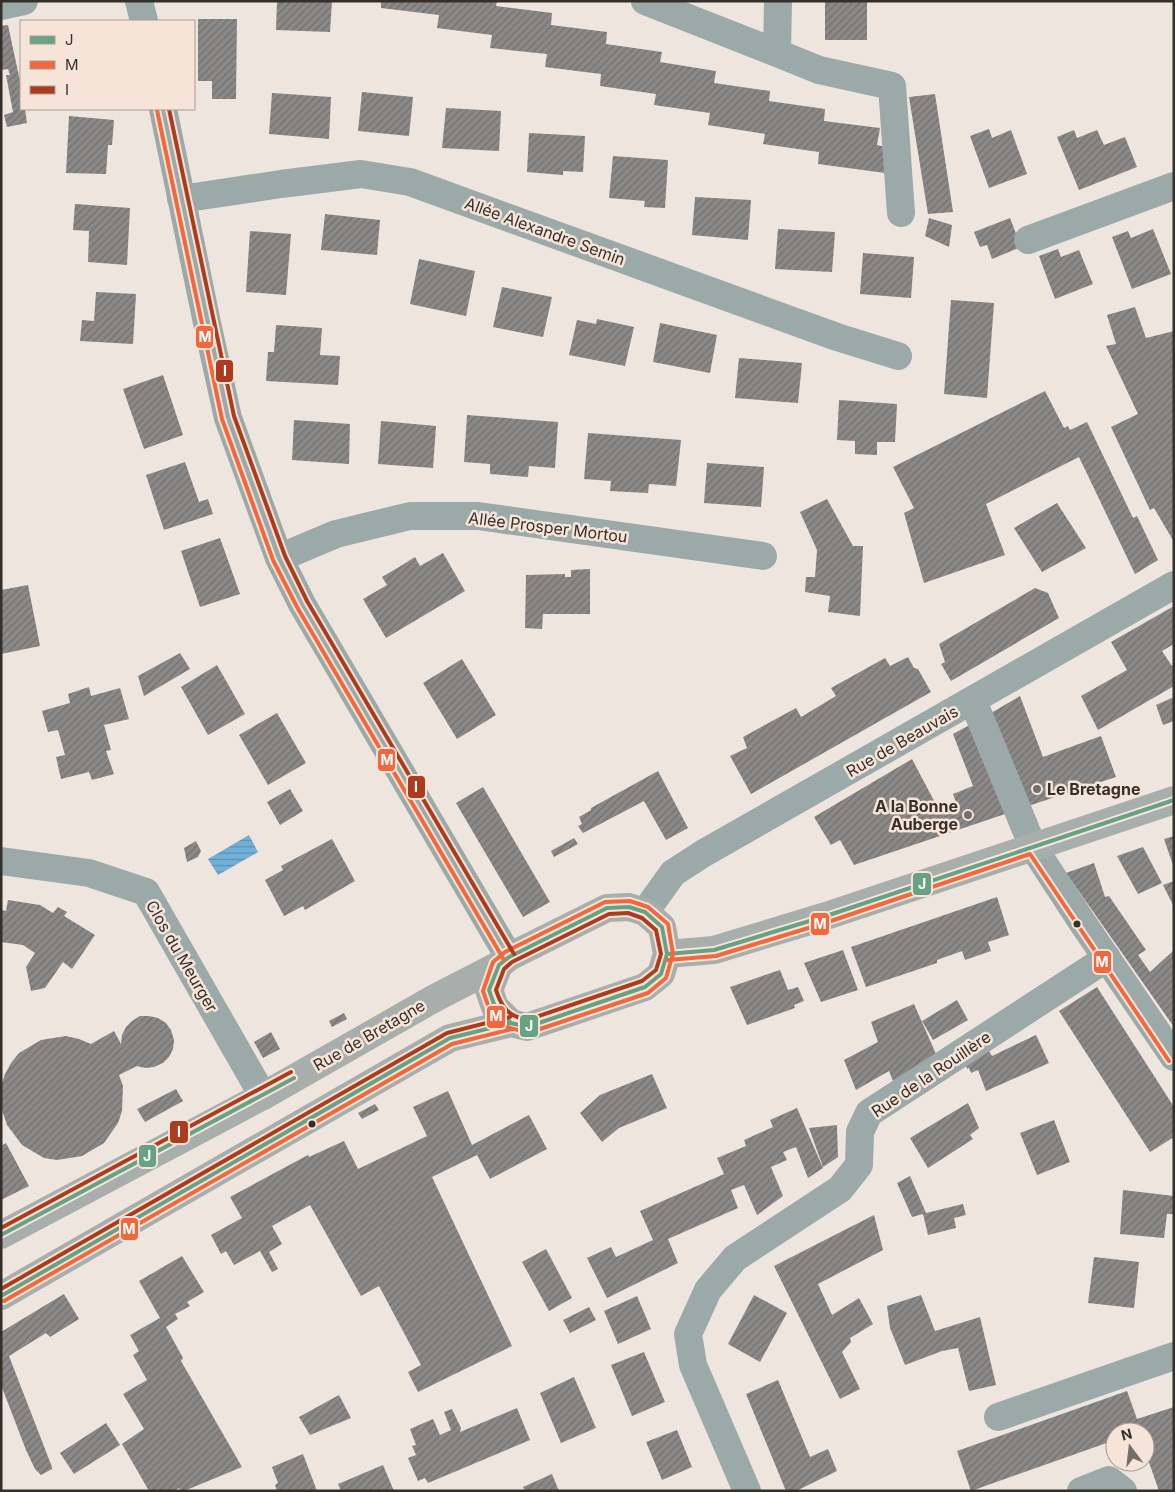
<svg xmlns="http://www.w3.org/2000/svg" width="1175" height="1492" font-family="Inter,sans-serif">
	<defs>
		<pattern id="water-rules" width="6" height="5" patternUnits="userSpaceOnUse" patternTransform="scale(1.25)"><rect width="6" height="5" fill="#72b0d8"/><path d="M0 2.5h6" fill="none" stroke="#5e90af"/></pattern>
		<pattern id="building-hatch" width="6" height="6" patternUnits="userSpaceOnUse" patternTransform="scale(1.25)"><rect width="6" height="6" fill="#8b8888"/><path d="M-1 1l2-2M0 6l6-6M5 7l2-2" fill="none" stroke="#72706f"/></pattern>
	</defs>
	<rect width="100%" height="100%" fill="#efe5df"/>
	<!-- water -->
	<path fill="url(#water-rules)" d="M 249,835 L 258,852 L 218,875 L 208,859 Z"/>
	<!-- building -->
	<path fill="url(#building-hatch)" d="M 277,1 L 332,1 L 330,32 L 276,30 Z
		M 381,1 L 497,1 L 496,6 L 552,13 L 551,25 L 607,32 L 606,44 L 662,52 L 660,62 L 716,71 L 714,83 L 770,91 L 769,101 L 825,109 L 824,121 L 880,128 L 877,145 L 889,148 L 885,173 L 818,164 L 819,152 L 763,144 L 765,134 L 708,125 L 710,113 L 654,105 L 656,94 L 600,86 L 601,74 L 545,67 L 547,54 L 490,48 L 492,35 L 437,28 L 439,15 L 381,8 Z
		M 825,1 L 867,1 L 867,40 L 825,40 Z
		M 198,19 L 237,19 L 236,99 L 212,99 L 212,81 L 198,81 Z
		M 8,25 L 20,81 L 21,81 L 21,109 L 25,109 L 27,123 L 7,127 L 4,115 L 13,112 L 6,75 L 10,75 L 8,69 L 1,70 L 1,26 Z
		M 362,92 L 413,97 L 409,136 L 358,131 Z
		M 272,93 L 331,97 L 329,139 L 269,134 Z
		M 935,94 L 953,212 L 928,214 L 909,97 Z
		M 446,108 L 501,111 L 499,151 L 442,148 Z
		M 69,116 L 114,120 L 112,145 L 108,145 L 106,174 L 66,173 Z
		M 989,129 L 992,138 L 1011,130 L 1027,174 L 989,188 L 970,136 Z
		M 1074,130 L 1077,138 L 1097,130 L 1104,145 L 1125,137 L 1137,167 L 1079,190 L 1057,137 Z
		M 529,133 L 585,136 L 583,172 L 563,171 L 563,175 L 527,172 Z
		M 613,156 L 668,160 L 665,208 L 644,207 L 645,201 L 609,198 Z
		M 695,197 L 751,200 L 748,240 L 692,235 Z
		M 75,204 L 130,208 L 127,265 L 88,262 L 89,231 L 73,230 Z
		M 325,214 L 380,220 L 377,255 L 321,250 Z
		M 929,218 L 952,225 L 949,247 L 925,236 Z
		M 1010,218 L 1021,247 L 992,259 L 987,245 L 980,247 L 974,232 Z
		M 778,229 L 835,232 L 832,272 L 775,269 Z
		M 1153,229 L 1171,274 L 1132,289 L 1112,237 L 1128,231 L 1131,238 Z
		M 250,231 L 291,234 L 286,295 L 246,292 Z
		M 1058,249 L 1061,257 L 1079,250 L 1093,284 L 1055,299 L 1039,256 Z
		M 863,253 L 914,257 L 911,298 L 860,294 Z
		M 419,259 L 475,271 L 466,316 L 410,304 Z
		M 502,287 L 552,297 L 543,337 L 493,327 Z
		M 96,292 L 136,294 L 133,344 L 80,341 L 82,320 L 94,321 Z
		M 951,300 L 994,303 L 987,398 L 944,394 Z
		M 1135,307 L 1146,338 L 1174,331 L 1174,542 L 1154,508 L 1150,510 L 1111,427 L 1138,414 L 1106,346 L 1116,344 L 1107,315 Z
		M 597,319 L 634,327 L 625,366 L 569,355 L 577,320 L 596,324 Z
		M 660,323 L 717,335 L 710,373 L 653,362 Z
		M 276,325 L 322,328 L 320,355 L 340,356 L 338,385 L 266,381 L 268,352 L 274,352 Z
		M 739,358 L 802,363 L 798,403 L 735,398 Z
		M 163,375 L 183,435 L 144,449 L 123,389 Z
		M 1045,391 L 1064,428 L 1068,426 L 1070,430 L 1087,422 L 1133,518 L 1137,516 L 1158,560 L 1135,574 L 1079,457 L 986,504 L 1005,555 L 924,583 L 904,513 L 914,508 L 893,467 Z
		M 839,400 L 897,404 L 895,442 L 877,442 L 877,455 L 855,454 L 855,441 L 837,440 Z
		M 467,415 L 558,422 L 555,468 L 529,466 L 528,477 L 490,474 L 490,464 L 464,462 Z
		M 294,420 L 350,424 L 349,464 L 292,460 Z
		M 381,421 L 436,426 L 433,468 L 378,464 Z
		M 588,433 L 681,440 L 676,486 L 649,484 L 648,493 L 610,491 L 611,481 L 584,479 Z
		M 185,462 L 199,502 L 208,499 L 213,514 L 164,530 L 146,475 Z
		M 707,463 L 764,467 L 761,507 L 704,503 Z
		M 827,499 L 853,546 L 863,546 L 860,616 L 828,612 L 830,596 L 805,592 L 806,577 L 815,577 L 817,550 L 800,512 Z
		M 1057,503 L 1086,548 L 1042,572 L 1014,528 Z
		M 220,538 L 240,594 L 200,607 L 181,551 Z
		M 443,553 L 465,591 L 386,638 L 363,599 L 387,585 L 382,577 L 399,567 L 415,557 L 420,566 Z
		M 590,569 L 590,614 L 543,614 L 542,629 L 525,628 L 526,575 L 565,574 L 565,577 L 571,577 L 571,570 Z
		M 28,585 L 40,646 L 1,654 L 1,590 Z
		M 1035,588 L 1048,593 L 1059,618 L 951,681 L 941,664 L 945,662 L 939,644 Z
		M 1174,606 L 1174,644 L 1162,651 L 1172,666 L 1174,665 L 1174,686 L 1098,730 L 1081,696 L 1127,670 L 1111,642 Z
		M 180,653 L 190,669 L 144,696 L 138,676 Z
		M 908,657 L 914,668 L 918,669 L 931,692 L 751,794 L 730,756 L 747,748 L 743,737 L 796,708 L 801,717 L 836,696 L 831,688 L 885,658 L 890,666 Z
		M 462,659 L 496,715 L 457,739 L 423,683 Z
		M 217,665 L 245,714 L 208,735 L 181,687 Z
		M 89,687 L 91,696 L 120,688 L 129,719 L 104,725 L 111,750 L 106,751 L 114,774 L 92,780 L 89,772 L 61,779 L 56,757 L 65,755 L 58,730 L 48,732 L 42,711 L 70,703 L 68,694 Z
		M 1020,696 L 1043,757 L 1101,736 L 1116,777 L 1028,806 L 991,713 Z
		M 1174,697 L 1174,721 L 1163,725 L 1156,705 Z
		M 277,713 L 306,763 L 268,785 L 239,735 Z
		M 975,722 L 1011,812 L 854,865 L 840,840 L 831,845 L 814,817 L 912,759 L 940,812 L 957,805 L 953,794 L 973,786 L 953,734 Z
		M 658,771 L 688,828 L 666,840 L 644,801 L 583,833 L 578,826 L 582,824 L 579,817 L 591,810 L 591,808 Z
		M 483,787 L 550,902 L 523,917 L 456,803 Z
		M 290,789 L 303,811 L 280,825 L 267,802 Z
		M 1174,836 L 1174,865 L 1173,865 L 1164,839 Z
		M 574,838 L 578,844 L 554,857 L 551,851 Z
		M 332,839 L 355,881 L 305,910 L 303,906 L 284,916 L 265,880 L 283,870 L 281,866 Z
		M 196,841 L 201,851 L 198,857 L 187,862 L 184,848 Z
		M 1143,847 L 1162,883 L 1138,894 L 1117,856 Z
		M 1094,863 L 1105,897 L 1109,896 L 1146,950 L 1138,955 L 1150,972 L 1174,950 L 1174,1027 L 1066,873 Z
		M 1174,881 L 1174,907 L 1163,885 Z
		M 997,897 L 1009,935 L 988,942 L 991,951 L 965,960 L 962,951 L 937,960 L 937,963 L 866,987 L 851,947 Z
		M 8,900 L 40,905 L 53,913 L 58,907 L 67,912 L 64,916 L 95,935 L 72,969 L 63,962 L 45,988 L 31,991 L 26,967 L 35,953 L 23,945 L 1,942 L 1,910 L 6,911 Z
		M 843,950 L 858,990 L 821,1002 L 804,963 Z
		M 780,970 L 788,990 L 798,987 L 804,1001 L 794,1005 L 795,1008 L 747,1025 L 730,987 Z
		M 1097,987 L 1174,1107 L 1174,1137 L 1150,1152 L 1059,1011 Z
		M 957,1000 L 968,1020 L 933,1040 L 922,1021 Z
		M 914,1004 L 936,1054 L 893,1081 L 889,1071 L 856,1090 L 844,1060 L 878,1042 L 871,1022 Z
		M 344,1013 L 347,1019 L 332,1027 L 329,1021 Z
		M 140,1016 L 149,1016 L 158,1018 L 166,1023 L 171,1030 L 174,1040 L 173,1049 L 169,1057 L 163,1063 L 154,1067 L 145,1068 L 137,1066 L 119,1075 L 123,1086 L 122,1111 L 118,1123 L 104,1143 L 82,1156 L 57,1160 L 44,1158 L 22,1145 L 7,1125 L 1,1107 L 1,1086 L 5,1074 L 11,1063 L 19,1053 L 41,1040 L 66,1036 L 79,1039 L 91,1044 L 114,1031 L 121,1044 L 122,1035 L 126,1027 L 132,1021 Z
		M 271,1032 L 280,1049 L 263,1058 L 254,1042 Z
		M 1036,1035 L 1049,1063 L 986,1091 L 978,1070 L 971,1073 L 969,1068 L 967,1069 L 965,1061 L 988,1049 L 992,1056 Z
		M 652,1074 L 667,1108 L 619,1128 L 602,1142 L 580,1113 L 600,1095 Z
		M 176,1089 L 183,1101 L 145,1122 L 137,1109 Z
		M 448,1091 L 472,1145 L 529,1115 L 547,1149 L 490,1179 L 477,1155 L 432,1177 L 512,1346 L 418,1392 L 408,1372 L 421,1365 L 379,1286 L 361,1296 L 310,1205 L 272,1226 L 282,1244 L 269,1252 L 278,1269 L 272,1272 L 260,1251 L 234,1265 L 226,1251 L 221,1254 L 211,1235 L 242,1218 L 230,1197 L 308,1155 L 309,1157 L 344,1141 L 358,1169 L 427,1136 L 413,1107 Z
		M 968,1103 L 979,1128 L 970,1135 L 973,1139 L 928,1168 L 910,1138 Z
		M 375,1104 L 379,1110 L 362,1119 L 358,1113 Z
		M 797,1108 L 823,1168 L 808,1178 L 796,1147 L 783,1152 L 787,1160 L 771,1167 L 783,1196 L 757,1215 L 744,1185 L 731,1190 L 738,1208 L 668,1239 L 678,1263 L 607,1298 L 587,1258 L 611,1247 L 616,1257 L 653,1240 L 640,1211 L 724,1174 L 717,1158 L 746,1146 L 744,1140 L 773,1127 L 770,1120 Z
		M 1054,1120 L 1070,1162 L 1037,1175 L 1020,1133 Z
		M 837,1125 L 838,1157 L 823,1167 L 809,1128 Z
		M 6,1143 L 29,1186 L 1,1200 L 1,1146 Z
		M 910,1176 L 926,1213 L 963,1204 L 966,1215 L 954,1218 L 956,1228 L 928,1235 L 923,1214 L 912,1217 L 897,1183 Z
		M 1123,1190 L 1174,1196 L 1173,1214 L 1167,1214 L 1164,1238 L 1120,1234 Z
		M 874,1215 L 883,1250 L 818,1284 L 832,1315 L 859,1298 L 873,1324 L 850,1338 L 851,1342 L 842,1352 L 860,1389 L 840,1399 L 774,1266 Z
		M 546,1249 L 572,1298 L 549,1311 L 522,1262 Z
		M 182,1256 L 204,1292 L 187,1302 L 190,1306 L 175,1314 L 178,1319 L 166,1327 L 183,1358 L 181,1361 L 242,1467 L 184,1491 L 181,1491 L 179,1488 L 174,1491 L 149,1491 L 122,1444 L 144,1429 L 123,1394 L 147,1380 L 133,1355 L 139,1351 L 130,1335 L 160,1318 L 139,1281 Z
		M 1094,1257 L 1139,1262 L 1134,1308 L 1088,1303 Z
		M 64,1294 L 79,1319 L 50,1337 L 46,1333 L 9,1356 L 52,1467 L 52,1469 L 41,1475 L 35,1469 L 26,1450 L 1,1385 L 1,1332 Z
		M 754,1295 L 787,1313 L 760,1362 L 728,1344 Z
		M 921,1295 L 935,1331 L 980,1317 L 996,1385 L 969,1391 L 958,1348 L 942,1351 L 905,1365 L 890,1328 L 887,1306 Z
		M 637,1296 L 651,1329 L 618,1344 L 604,1311 Z
		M 589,1307 L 596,1320 L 570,1333 L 563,1320 Z
		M 644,1352 L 665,1402 L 632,1416 L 611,1365 Z
		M 574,1377 L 596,1428 L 561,1443 L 540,1393 Z
		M 778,1380 L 810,1457 L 828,1449 L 837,1471 L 796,1491 L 786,1491 L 746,1394 Z
		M 1127,1391 L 1137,1419 L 1174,1407 L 1174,1491 L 1159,1491 L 1145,1451 L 1145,1432 L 1115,1432 L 1115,1440 L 971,1491 L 957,1451 Z
		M 339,1395 L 351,1418 L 310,1435 L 299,1417 Z
		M 517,1408 L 530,1440 L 428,1483 L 425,1478 L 418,1481 L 408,1458 L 416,1455 L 412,1446 L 416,1445 L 410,1429 L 433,1419 L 440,1435 L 451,1430 L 444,1412 L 452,1409 L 461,1428 L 460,1432 Z
		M 106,1423 L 120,1445 L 74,1474 L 60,1453 Z
		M 677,1430 L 692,1467 L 662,1480 L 646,1442 Z
		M 303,1454 L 317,1491 L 277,1491 L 275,1485 L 278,1483 L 272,1467 Z
		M 383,1465 L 394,1491 L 341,1491 L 338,1484 Z
		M 552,1474 L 559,1491 L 525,1491 L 523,1487 Z"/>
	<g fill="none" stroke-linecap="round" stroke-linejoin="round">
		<!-- minor -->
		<path stroke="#9baaa9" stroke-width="28" d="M 139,1 L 144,21
			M 645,1 L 777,53
			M 778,1 L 777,53 L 819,70 L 892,86 L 901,213
			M 1,6 L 24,1
			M 163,109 L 207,323 L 228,418 L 279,558 L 302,604 L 509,957
			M 181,199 L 281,184 L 361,174 L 410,182 L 837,337 L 898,356
			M 1028,240 L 1174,186
			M 279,558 L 336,534 L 410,516 L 478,516 L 763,556
			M 973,701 L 1033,847 L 1082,922 L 1174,1057
			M 1,861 L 89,873 L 146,892 L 263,1096
			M 645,912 L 673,873 L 704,853 L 1174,585
			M 998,1417 L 1174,1356
			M 747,1491 L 693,1365 L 688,1334 L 708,1290 L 735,1258 L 840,1189 L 859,1165 L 860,1132 L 869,1113 L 1107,958
			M 1081,1491 L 1109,1480 L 1123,1491"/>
		<!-- major -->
		<path stroke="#a8aeac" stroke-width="28" d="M 629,907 L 645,912 L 662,927 L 667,954 L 661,974 L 645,987 L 527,1027 L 511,1023 L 495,1007 L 489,990 L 499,965 L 509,957 L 607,908 Z
			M 667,954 L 714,950 L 826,916 L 1174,800
			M 1,1235 L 263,1096 L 435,998 L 499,965
			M 1,1296 L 450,1038 L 511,1023"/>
		<!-- bus-1 casing -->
		<g stroke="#f6e4d8" stroke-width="8">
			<path id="bus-1" d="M 629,907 L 645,912 L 662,927 L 667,954 L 661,974 L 645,987 L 527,1027 L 511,1023 L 495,1007 L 489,990 L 499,965 L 509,957 L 607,908 Z
				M 667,954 L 714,950 L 826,916 L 1174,800
				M 1,1235 L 294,1078
				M 1,1296 L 450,1038 L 511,1023"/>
		</g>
		<!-- bus-2 casing -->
		<g stroke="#f6e4d8" stroke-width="8">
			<path id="bus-2" d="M 157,110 L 222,419 L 273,560 L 297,607 L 504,960
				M 630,901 L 648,907 L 668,924 L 673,954 L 666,978 L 648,993 L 528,1033 L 507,1027 L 490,1011 L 483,991 L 493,962 L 505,952 L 605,902 Z
				M 668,960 L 716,956 L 828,922 L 1030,854 L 1169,1061
				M 4,1301 L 452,1044 L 512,1029"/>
		</g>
		<!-- bus-3 casing -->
		<g stroke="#f6e4d8" stroke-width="8">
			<path id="bus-3" d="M 169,109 L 234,416 L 285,556 L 307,601 L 514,954
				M 628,913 L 642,918 L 656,930 L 661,954 L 656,970 L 642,981 L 527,1020 C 508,1016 502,1008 496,990 L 504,969 L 512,962 L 609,914 Z
				M 1,1228 L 291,1072
				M 1,1289 L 447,1033 L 510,1017"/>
		</g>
		<!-- bus-1 -->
		<use href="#bus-1" stroke="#67a284" stroke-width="4"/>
		<!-- bus-2 -->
		<use href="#bus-2" stroke="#f2673d" stroke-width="4"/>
		<!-- bus-3 -->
		<use href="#bus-3" stroke="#ad3c1e" stroke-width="4"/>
	</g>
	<!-- markers -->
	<g fill="#766f69" stroke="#f6e4d8" stroke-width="2">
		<circle cx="1037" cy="789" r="5"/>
		<circle cx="968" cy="815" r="5"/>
	</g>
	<g fill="#352f2a" stroke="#f6e4d8" stroke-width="2">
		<circle cx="1077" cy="924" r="4.5"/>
		<circle cx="312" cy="1124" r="4.5"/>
	</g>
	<g text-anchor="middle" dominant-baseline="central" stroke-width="5" stroke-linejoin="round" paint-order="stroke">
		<!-- street labels -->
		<g font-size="16" fill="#352f2a" stroke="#f6e4d8">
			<text transform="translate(545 231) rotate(20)">Allée Alexandre Semin</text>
			<text transform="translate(548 527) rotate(7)">Allée Prosper Mortou</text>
			<text transform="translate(902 741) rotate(-30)">Rue de Beauvais</text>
			<text transform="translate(182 956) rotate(60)">Clos du Meurger</text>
			<text transform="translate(369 1035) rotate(-30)">Rue de Bretagne</text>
			<text transform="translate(931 1074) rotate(-34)">Rue de la Rouillère</text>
		</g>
		<!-- poi labels -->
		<g font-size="16" font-weight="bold" fill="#352f2a" stroke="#f6e4d8" text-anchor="start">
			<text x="1047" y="789">Le Bretagne</text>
			<text x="958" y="806" text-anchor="end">A la Bonne<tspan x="958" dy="18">Auberge</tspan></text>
		</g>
	</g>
	<g stroke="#f6e4d8" stroke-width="2">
		<rect x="195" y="325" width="19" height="24" rx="5" fill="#f2673d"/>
		<rect x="215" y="359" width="19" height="24" rx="5" fill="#ad3c1e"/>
		<rect x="377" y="748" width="19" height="24" rx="5" fill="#f2673d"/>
		<rect x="407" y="775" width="19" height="24" rx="5" fill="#ad3c1e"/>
		<rect x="912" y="872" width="20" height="24" rx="5" fill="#67a284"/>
		<rect x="810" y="912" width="20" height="24" rx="5" fill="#f2673d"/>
		<rect x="1093" y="950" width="19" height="24" rx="5" fill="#f2673d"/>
		<rect x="486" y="1005" width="20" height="24" rx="5" fill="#f2673d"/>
		<rect x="519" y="1014" width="20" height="24" rx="5" fill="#67a284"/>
		<rect x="169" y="1120" width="20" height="24" rx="5" fill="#ad3c1e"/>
		<rect x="138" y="1144" width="19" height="24" rx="5" fill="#67a284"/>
		<rect x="120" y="1217" width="19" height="24" rx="5" fill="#f2673d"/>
	</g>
	<g font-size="14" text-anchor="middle" font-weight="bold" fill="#fff">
		<text x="205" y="342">M</text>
		<text x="225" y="376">I</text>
		<text x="387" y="765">M</text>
		<text x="416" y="792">I</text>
		<text x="922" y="889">J</text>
		<text x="820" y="929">M</text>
		<text x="1102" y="967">M</text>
		<text x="496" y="1021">M</text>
		<text x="529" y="1031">J</text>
		<text x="179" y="1137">I</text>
		<text x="147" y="1161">J</text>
		<text x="129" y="1234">M</text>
	</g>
	<!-- border -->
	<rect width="1175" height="1492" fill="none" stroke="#352f2a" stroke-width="5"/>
	<!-- legend -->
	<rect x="20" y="20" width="175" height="90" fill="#f6e4d8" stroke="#a99c92"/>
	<rect x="30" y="36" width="25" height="8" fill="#67a284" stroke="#a99c92"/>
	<text x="65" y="45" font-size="15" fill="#352f2a">J</text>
	<rect x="30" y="61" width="25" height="8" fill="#f2673d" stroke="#a99c92"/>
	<text x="65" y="70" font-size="15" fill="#352f2a">M</text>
	<rect x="30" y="86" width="25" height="8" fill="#ad3c1e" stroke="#a99c92"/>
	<text x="65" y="95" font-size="15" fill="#352f2a">I</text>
	<!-- north arrow -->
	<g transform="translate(1130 1447) rotate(345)"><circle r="24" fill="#f6e4d8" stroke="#a99c92"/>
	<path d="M0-4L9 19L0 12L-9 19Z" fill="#766f69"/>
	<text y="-8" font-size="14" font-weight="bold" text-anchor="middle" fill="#352f2a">N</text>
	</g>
</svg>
